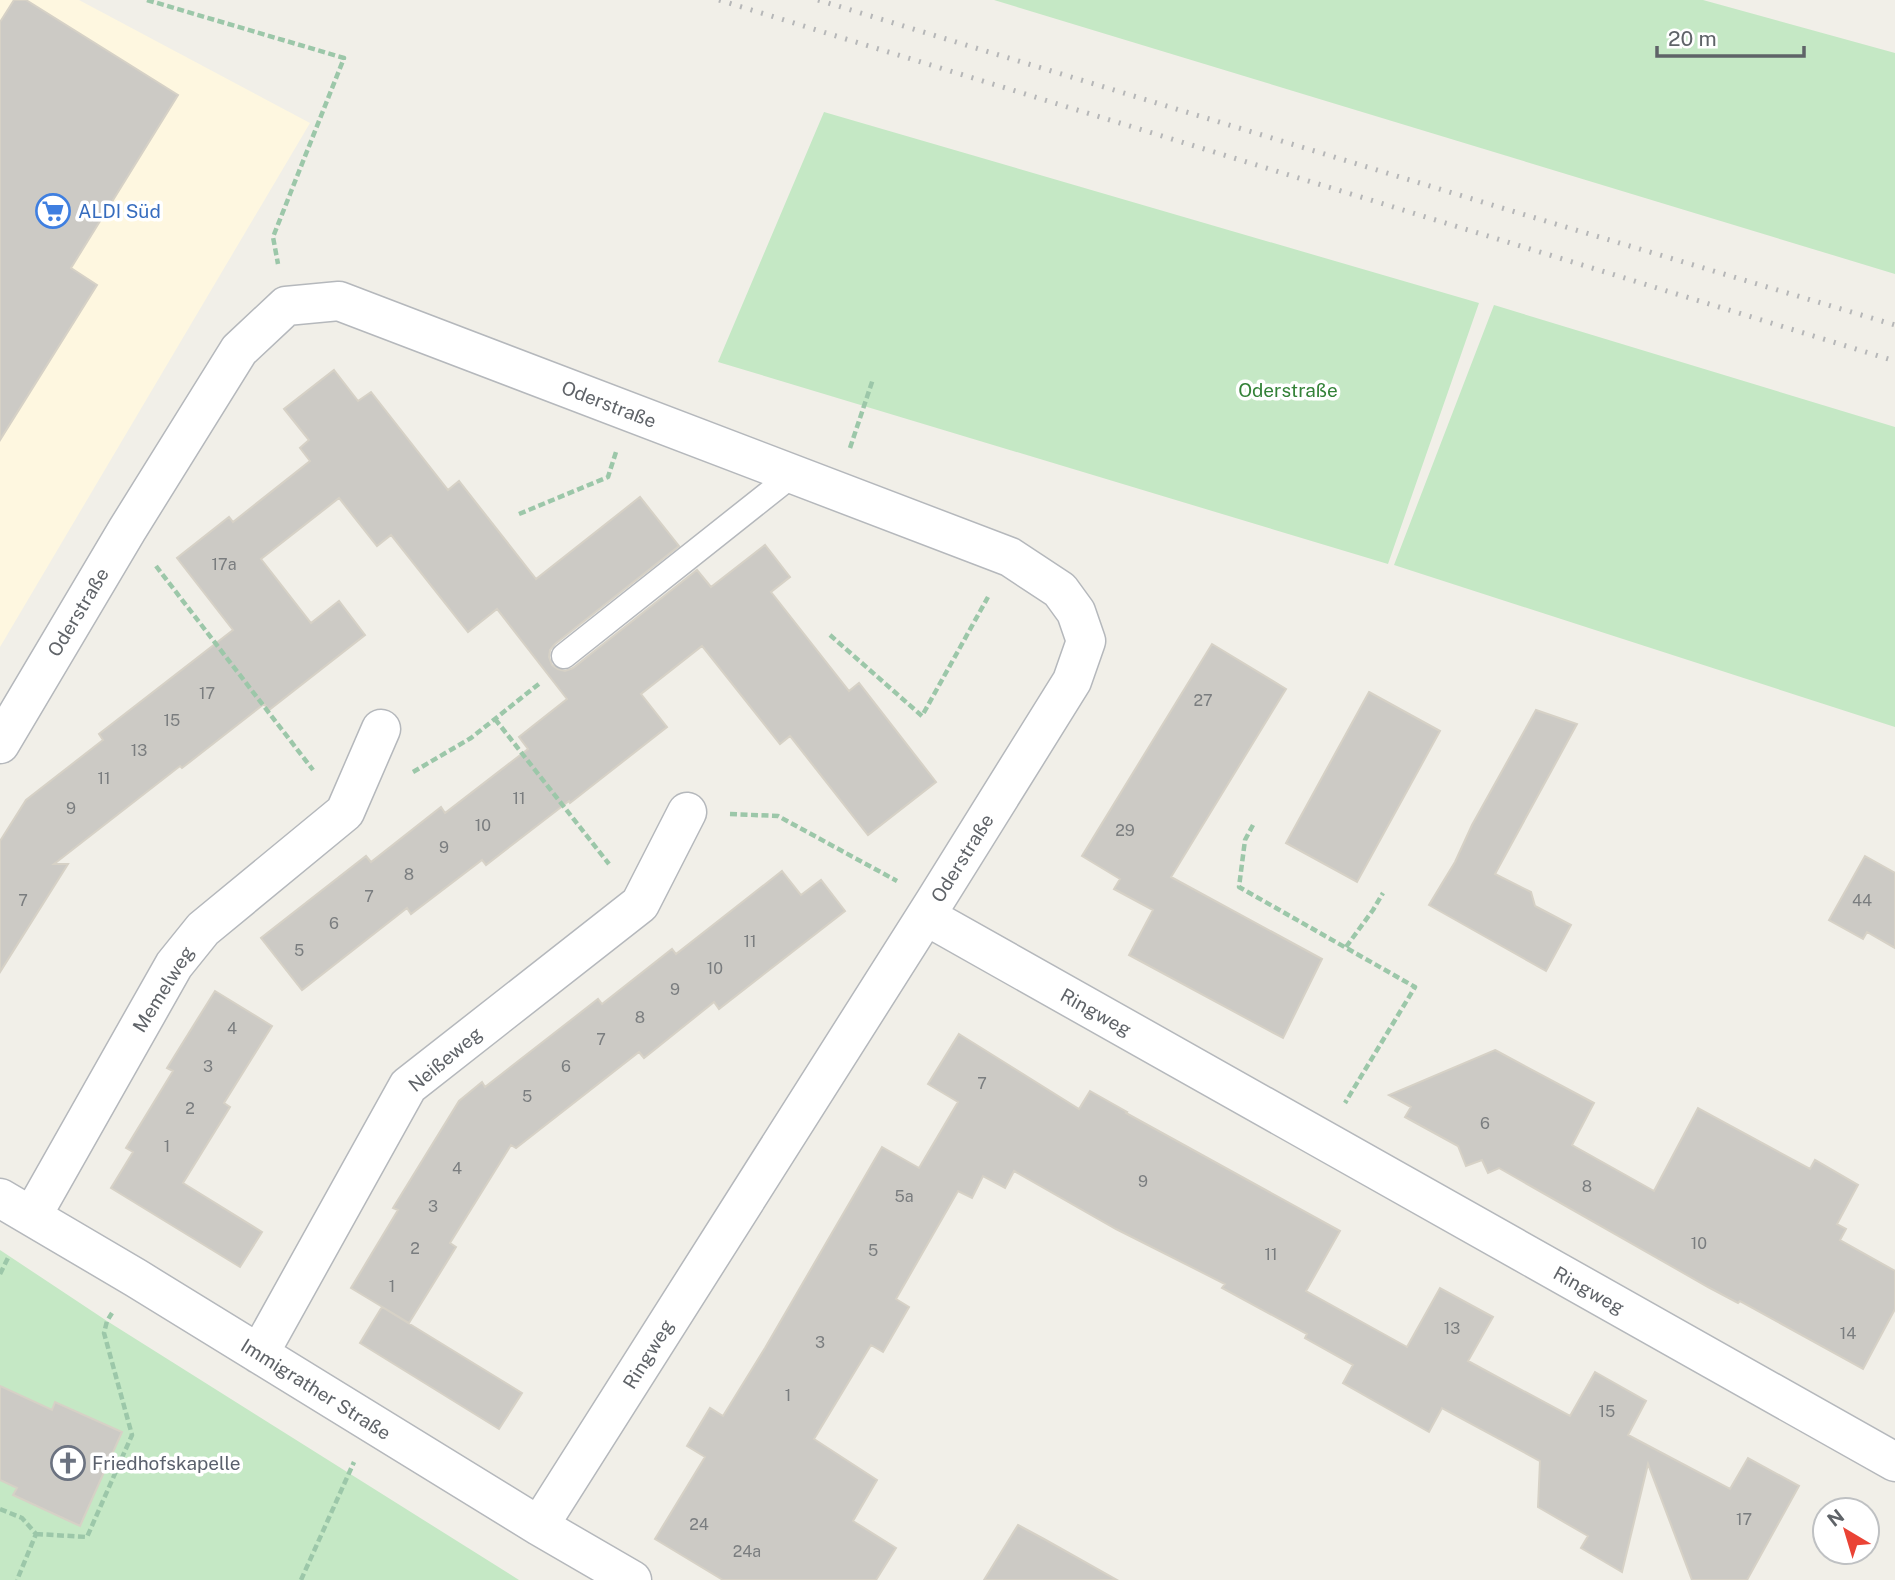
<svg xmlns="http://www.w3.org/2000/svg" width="1895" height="1580" font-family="'Public Sans',sans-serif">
	<rect width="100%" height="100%" fill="#f1efe8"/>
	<!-- commercial -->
	<path fill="#fef7e0" d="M 0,0 L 79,0 L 310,123 L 0,647 Z"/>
	<!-- green -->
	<path fill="#c5e8c5" d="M 994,0 L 1703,0 L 1895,53 L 1895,274 Z
		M 824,112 L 1479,303 L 1388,564 L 718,362 Z
		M 1494,305 L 1895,427 L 1895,727 L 1394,565 Z
		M 0,1250 L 107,1321 L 519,1580 L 0,1580 Z"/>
	<!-- building -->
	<path fill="#cccac5" stroke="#d6d1c6" stroke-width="2" d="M 14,0 L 26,0 L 178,95 L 71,268 L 97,285 L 0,440 L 0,22 Z
		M 334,370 L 358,401 L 371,392 L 448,490 L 459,481 L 536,579 L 640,497 L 679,546 L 555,644 L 550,650 L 549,657 L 552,665 L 558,669 L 565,671 L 573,668 L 697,570 L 711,587 L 765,545 L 790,577 L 771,592 L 849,691 L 859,683 L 936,782 L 868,835 L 790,736 L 780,744 L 702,646 L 641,694 L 667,727 L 570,803 L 569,801 L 486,865 L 482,860 L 411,914 L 407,908 L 302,990 L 261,938 L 366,856 L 371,862 L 441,807 L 445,813 L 528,749 L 519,737 L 567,699 L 497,609 L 468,632 L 391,535 L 377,546 L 339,498 L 261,559 L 311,623 L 339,601 L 365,635 L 269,710 L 264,704 L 182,768 L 180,766 L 54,864 L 68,864 L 0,972 L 0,841 L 26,800 L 103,740 L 99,734 L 233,630 L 177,558 L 229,517 L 233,522 L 310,461 L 300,448 L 309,440 L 284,409 Z
		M 1212,644 L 1286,689 L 1171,877 L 1322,959 L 1283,1038 L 1129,955 L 1153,910 L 1114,889 L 1120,879 L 1082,856 Z
		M 1369,692 L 1440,731 L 1357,882 L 1286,843 Z
		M 1536,710 L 1577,724 L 1495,874 L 1531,892 L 1535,906 L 1571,925 L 1546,971 L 1429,905 L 1455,862 L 1472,825 Z
		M 1865,856 L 1895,873 L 1895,948 L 1867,932 L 1863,939 L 1829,920 Z
		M 782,871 L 801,895 L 821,880 L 845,911 L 719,1009 L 714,1002 L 644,1058 L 639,1052 L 516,1148 L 511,1145 L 450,1243 L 456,1247 L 409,1323 L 351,1288 L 398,1210 L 393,1208 L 459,1101 L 482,1082 L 485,1087 L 598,999 L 602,1004 L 672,949 L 676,954 Z
		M 215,991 L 272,1026 L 224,1103 L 230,1107 L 183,1183 L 262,1232 L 240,1267 L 111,1188 L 133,1152 L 126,1148 L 173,1071 L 167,1068 Z
		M 959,1034 L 1079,1109 L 1090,1091 L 1127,1112 L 1126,1113 L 1340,1231 L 1306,1291 L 1407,1347 L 1440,1288 L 1493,1317 L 1468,1361 L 1570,1416 L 1595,1372 L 1646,1401 L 1628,1435 L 1730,1489 L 1748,1458 L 1799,1486 L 1747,1580 L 1692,1580 L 1648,1464 L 1622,1572 L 1581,1548 L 1588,1536 L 1538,1507 L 1540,1461 L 1442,1408 L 1429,1432 L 1343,1383 L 1353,1365 L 1305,1338 L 1307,1334 L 1222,1288 L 1225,1284 L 1116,1229 L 1014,1171 L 1005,1188 L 983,1176 L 972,1198 L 958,1191 L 896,1299 L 909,1307 L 883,1352 L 871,1345 L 814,1439 L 877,1480 L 853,1521 L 896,1548 L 876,1580 L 723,1580 L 655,1539 L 705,1457 L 687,1446 L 710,1408 L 723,1416 L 765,1348 L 882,1147 L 919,1168 L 958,1102 L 928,1084 Z
		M 1495,1050 L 1594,1103 L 1572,1145 L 1654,1191 L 1698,1108 L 1810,1169 L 1815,1160 L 1858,1185 L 1837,1224 L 1846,1229 L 1840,1240 L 1895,1271 L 1895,1309 L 1863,1369 L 1740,1301 L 1738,1303 L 1708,1287 L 1499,1168 L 1488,1173 L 1482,1160 L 1466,1166 L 1458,1146 L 1405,1117 L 1411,1107 L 1389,1095 Z
		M 382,1307 L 522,1393 L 499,1429 L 360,1343 Z
		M 0,1386 L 52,1410 L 55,1402 L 122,1432 L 80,1526 L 13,1495 L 17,1488 L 0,1480 Z
		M 1018,1525 L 1044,1539 L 1117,1580 L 984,1580 Z"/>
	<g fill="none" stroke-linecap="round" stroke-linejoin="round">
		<!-- lane casing -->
		<g stroke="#b5b8bc" stroke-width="27">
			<path id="lane" d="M 564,656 L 792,475"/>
		</g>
		<!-- street casing -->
		<g stroke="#b5b8bc" stroke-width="41">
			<path id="street" d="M 0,744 L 127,530 L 239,350 L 286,306 L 339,301 L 1010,557 L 1060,590 L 1076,612 L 1086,641 L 1072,681 L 935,901 L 539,1526
				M 926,916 L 1895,1462
				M 0,1198 L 136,1278 L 539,1526 L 632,1580
				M 32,1216 L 174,965 L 203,929 L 345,812 L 381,729
				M 259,1354 L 408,1086 L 640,904 L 687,812"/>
		</g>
		<!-- path -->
		<path stroke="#9cc7a9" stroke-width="4.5" stroke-dasharray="7 3.5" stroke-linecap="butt" d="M 147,0 L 344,58 L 273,237 L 278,264
			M 850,448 L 873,379
			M 519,514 L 608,477 L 616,452
			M 156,566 L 313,770
			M 830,635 L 922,716 L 988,597
			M 495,719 L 609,864
			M 413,772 L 471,738 L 540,683
			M 730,814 L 778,816 L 897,881
			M 1253,825 L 1245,840 L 1239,887 L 1415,987 L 1345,1103
			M 1346,947 L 1373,910 L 1383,893
			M 0,1274 L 9,1256
			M 0,1509 L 22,1518 L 36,1534 L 17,1580
			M 36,1534 L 87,1537 L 132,1435 L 104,1333 L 107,1321 L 112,1313
			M 301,1580 L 354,1462"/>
		<!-- lane -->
		<use href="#lane" stroke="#fff" stroke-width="24"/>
		<!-- street -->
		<use href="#street" stroke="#fff" stroke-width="38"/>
		<!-- rail -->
		<path stroke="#b6b7b8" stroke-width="5" stroke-dasharray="2 9" stroke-linecap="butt" d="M 719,0 L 1895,361
			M 818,0 L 1502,208 L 1895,325"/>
	</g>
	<!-- icons -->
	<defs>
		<g id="supermarket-ring" transform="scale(1.75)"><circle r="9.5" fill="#fff" stroke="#3f7fe0" stroke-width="1.5"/><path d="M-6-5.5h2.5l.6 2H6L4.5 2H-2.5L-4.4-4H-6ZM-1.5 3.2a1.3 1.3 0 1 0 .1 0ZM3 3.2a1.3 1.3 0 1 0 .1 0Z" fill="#3f7fe0"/></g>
		<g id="church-ring" transform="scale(1.75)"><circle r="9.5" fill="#fff" stroke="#6b7280" stroke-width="1.5"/><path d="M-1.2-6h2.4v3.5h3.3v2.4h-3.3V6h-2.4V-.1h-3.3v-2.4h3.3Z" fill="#6b7280"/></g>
	</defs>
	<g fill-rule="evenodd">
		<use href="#supermarket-ring" x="53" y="211"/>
		<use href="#church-ring" x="68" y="1463"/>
	</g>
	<g text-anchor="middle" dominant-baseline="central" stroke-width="7" stroke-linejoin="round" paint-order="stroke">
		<!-- number labels -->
		<g font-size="16" fill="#7a7d7f">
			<text x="224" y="564">17a</text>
			<text x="207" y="693">17</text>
			<text x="1203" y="700">27</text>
			<text x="172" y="720">15</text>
			<text x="139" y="750">13</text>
			<text x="104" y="778">11</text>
			<text x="519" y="798">11</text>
			<text x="71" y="808">9</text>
			<text x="483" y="825">10</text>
			<text x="1125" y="830">29</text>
			<text x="444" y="847">9</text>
			<text x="409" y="874">8</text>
			<text x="369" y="896">7</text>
			<text x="23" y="900">7</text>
			<text x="1862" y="900">44</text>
			<text x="334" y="923">6</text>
			<text x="750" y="941">11</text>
			<text x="299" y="950">5</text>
			<text x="715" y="968">10</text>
			<text x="675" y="989">9</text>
			<text x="640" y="1017">8</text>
			<text x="232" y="1028">4</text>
			<text x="601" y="1039">7</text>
			<text x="208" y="1066">3</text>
			<text x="566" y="1066">6</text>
			<text x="982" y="1083">7</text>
			<text x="527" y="1096">5</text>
			<text x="190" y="1108">2</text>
			<text x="1485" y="1123">6</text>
			<text x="167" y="1146">1</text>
			<text x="457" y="1168">4</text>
			<text x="1143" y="1181">9</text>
			<text x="1587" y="1186">8</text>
			<text x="904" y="1196">5a</text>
			<text x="433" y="1206">3</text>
			<text x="1699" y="1243">10</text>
			<text x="415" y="1248">2</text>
			<text x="873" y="1250">5</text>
			<text x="1271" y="1254">11</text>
			<text x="392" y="1286">1</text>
			<text x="1452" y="1328">13</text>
			<text x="1848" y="1333">14</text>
			<text x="820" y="1342">3</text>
			<text x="788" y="1395">1</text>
			<text x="1607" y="1411">15</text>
			<text x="1744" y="1519">17</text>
			<text x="699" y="1524">24</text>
			<text x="747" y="1551">24a</text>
		</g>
		<!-- shop labels -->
		<g font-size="19" fill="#366cbe" stroke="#fff" text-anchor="start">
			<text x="78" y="211">ALDI Süd</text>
		</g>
		<!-- park labels -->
		<g font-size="19" fill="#348238" stroke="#fff">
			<text x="1288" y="390">Oderstraße</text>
		</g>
		<!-- street labels -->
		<g font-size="19" fill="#5f6368" stroke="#fff">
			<text transform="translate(609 404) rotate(21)">Oderstraße</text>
			<text transform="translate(78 612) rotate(-59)">Oderstraße</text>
			<text transform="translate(962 858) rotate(-58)">Oderstraße</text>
			<text transform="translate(163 989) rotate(-58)">Memelweg</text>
			<text transform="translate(1096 1012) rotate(29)">Ringweg</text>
			<text transform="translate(445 1059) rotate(-40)">Neißeweg</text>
			<text transform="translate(1589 1290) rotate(29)">Ringweg</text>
			<text transform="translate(648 1354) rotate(-58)">Ringweg</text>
			<text transform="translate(316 1389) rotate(32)">Immigrather Straße</text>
		</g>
		<!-- worship labels -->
		<g font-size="19" fill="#5b616d" stroke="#fff" text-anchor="start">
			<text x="92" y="1463">Friedhofskapelle</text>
		</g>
	</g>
	<!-- north arrow -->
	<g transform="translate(1846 1531) rotate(322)"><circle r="33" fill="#ffffff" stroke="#bfc1c3" stroke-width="2"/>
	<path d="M0-5L12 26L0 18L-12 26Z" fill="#ea4335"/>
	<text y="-10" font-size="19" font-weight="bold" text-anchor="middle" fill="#5f6368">N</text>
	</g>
	<!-- scale -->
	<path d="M1657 46v10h147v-10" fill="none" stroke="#5f6368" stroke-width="3.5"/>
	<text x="1668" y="46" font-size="21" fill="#5f6368" stroke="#ffffff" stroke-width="5" paint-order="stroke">20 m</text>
</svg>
